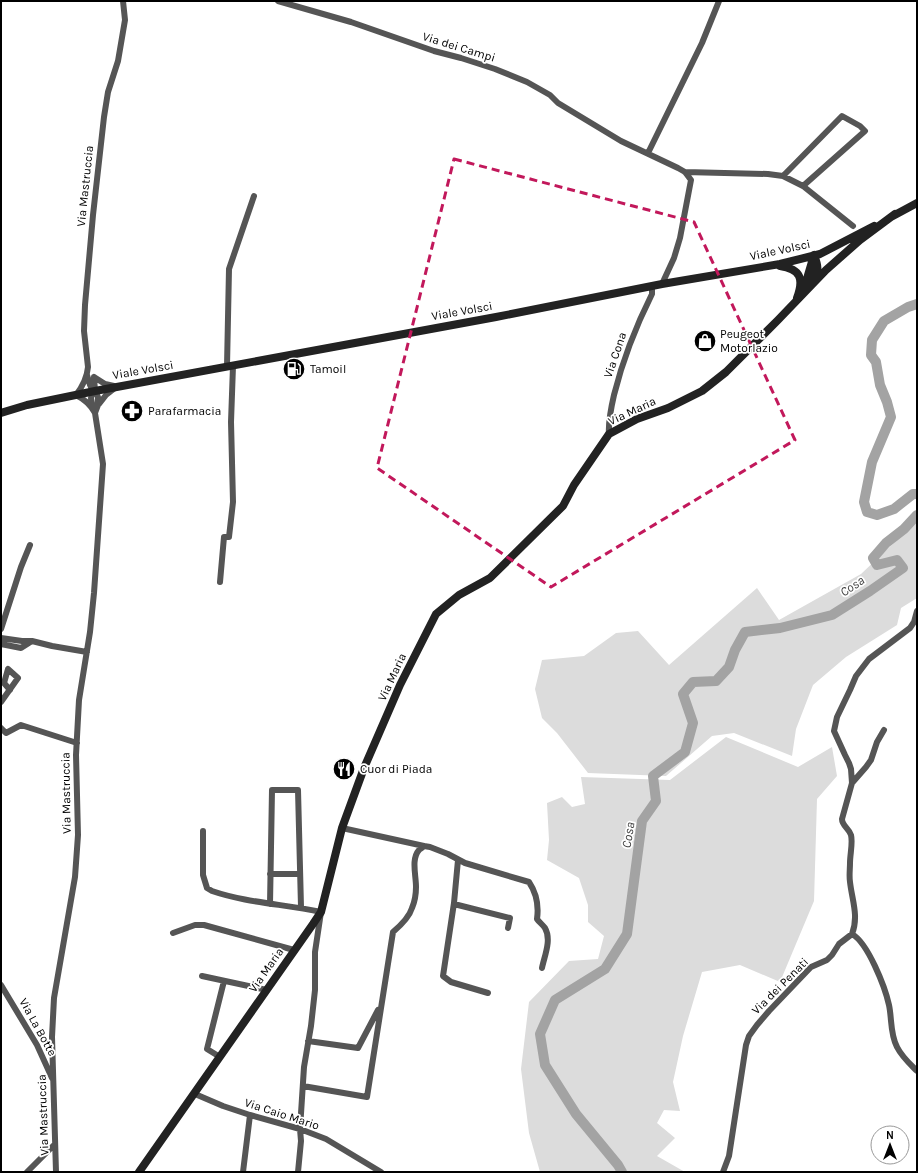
<svg xmlns="http://www.w3.org/2000/svg" width="918" height="1173" font-family="Karla,sans-serif">
	<rect width="100%" height="100%" fill="#fff"/>
	<!-- green -->
	<path fill="#dcdcdc" d="M 917,521 L 917,598 L 901,608 L 897,625 L 846,657 L 813,685 L 796,729 L 792,756 L 734,733 L 712,736 L 666,776 L 588,773 L 557,733 L 542,718 L 535,689 L 542,660 L 584,656 L 616,633 L 638,631 L 669,665 L 757,588 L 779,620 L 861,574 Z
		M 726,737 L 798,767 L 832,747 L 837,776 L 817,799 L 814,901 L 780,982 L 740,965 L 702,972 L 683,1036 L 673,1082 L 680,1111 L 664,1110 L 657,1123 L 675,1138 L 657,1156 L 685,1172 L 540,1172 L 529,1133 L 521,1069 L 529,1002 L 569,961 L 598,959 L 604,936 L 588,922 L 588,905 L 579,878 L 547,860 L 549,840 L 547,803 L 562,797 L 572,807 L 585,804 L 581,777 L 670,780 Z"/>
	<g fill="none" stroke-linecap="round" stroke-linejoin="round">
		<!-- river -->
		<path stroke="#a3a3a3" stroke-width="10" d="M 917,304 L 908,307 L 884,321 L 872,340 L 871,355 L 876,362 L 880,385 L 887,402 L 891,417 L 872,462 L 864,502 L 867,512 L 877,515 L 894,509 L 913,494 L 917,494
			M 622,1172 L 618,1165 L 576,1114 L 545,1065 L 540,1034 L 555,1000 L 605,969 L 627,934 L 642,821 L 656,801 L 653,776 L 685,752 L 693,723 L 683,694 L 693,682 L 716,681 L 729,667 L 735,650 L 745,632 L 780,628 L 832,615 L 870,591 L 903,568 L 897,560 L 877,565 L 873,558 L 886,543 L 904,529 L 917,515"/>
		<!-- street -->
		<path stroke="#555" stroke-width="6" d="M 278,1 L 351,22 L 434,51 L 461,58 L 495,69 L 527,82 L 550,95 L 558,103 L 621,141 L 678,168 L 685,172 L 691,180 L 680,238 L 674,258 L 662,284
			M 648,153 L 702,43 L 719,1
			M 685,172 L 768,174 L 783,176 L 803,186 L 853,226
			M 783,176 L 842,116 L 860,126 L 865,131 L 803,186
			M 227,366 L 229,269 L 254,196
			M 87,375 L 90,385 L 93,391 L 91,398 L 93,408
			M 94,377 L 95,391 L 98,397 L 98,405 L 95,413
			M 94,377 L 105,384 L 114,386
			M 99,404 L 106,395 L 115,388
			M 609,434 C 608,421 611,408 614,395 C 623,359 636,326 652,294 L 652,286
			M 220,582 L 224,537 L 229,537 L 233,502 L 231,422 L 233,366
			M 1,629 L 21,567 L 30,545
			M 1,638 L 22,641 L 32,641
			M 1,644 L 21,648 L 32,641 L 52,646 L 87,652
			M 1,702 L 18,678 L 8,669 L 4,683 L 10,690
			M 1,728 L 6,733 L 21,725 L 77,743
			M 852,783 L 866,767 L 871,760 L 877,742 L 884,730
			M 342,828 L 424,846
			M 203,831 L 203,875 L 207,888 L 212,891 C 247,903 284,904 321,912 L 315,952 L 315,990 L 311,1026 L 304,1067 L 300,1129 L 301,1141 L 298,1172
			M 458,860 L 454,903 L 443,976 L 451,982 L 488,993
			M 270,874 L 299,874
			M 270,904 L 272,790 L 298,790 L 301,907
			M 454,904 L 510,918 L 508,928
			M 173,933 L 195,925 L 204,925 L 294,950
			M 852,934 C 859,916 852,900 850,882 C 849,876 850,869 850,863 C 850,854 853,843 851,835 C 849,828 842,826 842,819 L 852,783 L 851,769 L 849,763 L 845,755 L 834,731 L 837,717 L 850,690 L 856,676 L 869,659 L 910,628 L 914,622 L 917,611
			M 202,976 L 267,990
			M 1,985 L 37,1045 L 52,1078
			M 308,1041 L 358,1048 L 378,1010
			M 220,1057 L 207,1049 L 224,981
			M 303,1086 L 367,1097 L 393,932 C 400,926 409,918 412,908 C 415,901 416,894 416,887 C 416,875 411,859 419,850 C 421,848 423,848 424,846 L 430,847 L 448,854 L 465,863 L 529,882 C 537,894 539,905 537,919 C 539,922 543,925 545,928 C 552,940 544,957 542,968
			M 195,1094 L 223,1106 L 250,1115 L 300,1129 L 326,1139 L 381,1172
			M 27,1172 L 55,1144
			M 56,1172 L 52,1037 L 54,998 L 75,877 L 78,835 L 76,755 L 79,700 L 90,632 L 94,593 L 103,464 L 95,413 C 91,405 84,399 76,395 C 83,386 87,378 88,367 L 84,331 L 85,305 L 93,215 L 104,117 L 108,92 L 118,61 L 125,20 L 123,1
			M 243,1172 L 250,1115
			M 723,1172 L 729,1156 L 746,1045 L 749,1036 L 757,1025 L 769,1011 L 811,967 L 827,960 L 832,955 L 839,944 L 852,934 C 868,943 885,987 889,1005 C 892,1019 890,1034 897,1047 C 902,1057 910,1064 917,1071"/>
		<!-- secondary -->
		<path stroke="#222" stroke-width="8" d="M 891,217 L 917,203
			M 780,266 C 801,269 804,279 797,298
			M 814,280 C 819,271 818,265 814,255
			M 801,292 L 806,282 L 814,255
			M 1,413 L 27,405 L 95,391 L 496,317 L 662,284 L 780,264 L 820,254 L 874,226
			M 139,1172 L 313,924 L 321,912 L 342,828 L 364,768 L 400,685 L 436,614 L 459,595 L 490,578 L 563,506 L 574,485 L 609,434 L 637,419 L 668,408 L 702,391 L 726,372 L 778,320 L 826,270 L 860,240 L 895,214"/>
	</g>
	<!-- marked area -->
	<path fill="none" stroke="#c2185b" stroke-width="3" stroke-dasharray="8 5" stroke-linejoin="round" d="M 454,159 L 694,222 L 795,440 L 551,587 L 377,468 Z"/>
	<!-- icons -->
	<defs>
		<g id="shop-disc" transform="scale(1.15)"><circle r="9.5" fill="#000" stroke="#fff"/><path d="M-5-2.5h2.3a2.7 3.5 0 0 1 5.4 0H5L5.5 6h-11ZM-1.5-2.5h3a1.5 2.3 0 0 0-3 0Z" fill="#fff"/></g>
		<g id="fuel-disc" transform="scale(1.15)"><circle r="9.5" fill="#000" stroke="#fff"/><path d="M-5.5-6h7V0h2V4h1.3V-2.5L3-4.5l.8-.8L6-3V5H2.5V1h-1V6h-7ZM-4.2-4.7v3.2H.2V-4.7Z" fill="#fff"/></g>
		<g id="pharmacy-disc" transform="scale(1.15)"><circle r="9.5" fill="#000" stroke="#fff"/><path d="M-2-6h4v4h4v4h-4v4h-4v-4h-4v-4h4Z" fill="#fff"/></g>
		<g id="restaurant-disc" transform="scale(1.15)"><circle r="9.5" fill="#000" stroke="#fff"/><path d="M-5-6h1v4h1v-4h1v4h1v-4h1v5L-1.5 .5V6h-2V.5L-5-1ZM5-6V6H3V1.5H1.5Q1.5-4 5-6Z" fill="#fff"/></g>
	</defs>
	<g fill-rule="evenodd">
		<use href="#shop-disc" x="705" y="341"/>
		<use href="#fuel-disc" x="294" y="369"/>
		<use href="#pharmacy-disc" x="132" y="411"/>
		<use href="#restaurant-disc" x="344" y="769"/>
	</g>
	<g text-anchor="middle" dominant-baseline="central" stroke-width="3.5" stroke-linejoin="round" paint-order="stroke">
		<!-- street labels -->
		<g font-size="12" fill="#000" stroke="#fff">
			<text transform="translate(459 47) rotate(17)">Via dei Campi</text>
			<text transform="translate(85 186) rotate(-84)">Via Mastruccia</text>
			<text transform="translate(780 250) rotate(-12)">Viale Volsci</text>
			<text transform="translate(462 311) rotate(-10)">Viale Volsci</text>
			<text transform="translate(615 355) rotate(-71)">Via Cona</text>
			<text transform="translate(143 370) rotate(-10)">Viale Volsci</text>
			<text transform="translate(632 411) rotate(-25)">Via Maria</text>
			<text transform="translate(392 677) rotate(-65)">Via Maria</text>
			<text transform="translate(66 793) rotate(-91)">Via Mastruccia</text>
			<text transform="translate(266 970) rotate(-55)">Via Maria</text>
			<text transform="translate(780 986) rotate(-45)">Via dei Penati</text>
			<text transform="translate(38 1027) rotate(61)">Via La Botte</text>
			<text transform="translate(282 1114) rotate(18)">Via Caio Mario</text>
			<text transform="translate(43 1115) rotate(-92)">Via Mastruccia</text>
		</g>
		<!-- poi labels -->
		<g font-size="12" fill="#000" stroke="#fff" text-anchor="start">
			<text x="720" y="334">Peugeot<tspan x="720" dy="14">Motorlazio</tspan></text>
			<text x="310" y="369">Tamoil</text>
			<text x="148" y="411">Parafarmacia</text>
			<text x="360" y="769">Cuor di Piada</text>
		</g>
		<!-- water labels -->
		<g font-size="13" font-style="italic" fill="#444" stroke="#fff">
			<text transform="translate(852 586) rotate(-34)">Cosa</text>
			<text transform="translate(628 835) rotate(-80)">Cosa</text>
		</g>
	</g>
	<!-- border -->
	<rect width="918" height="1173" fill="none" stroke="#000000" stroke-width="4"/>
	<!-- north arrow -->
	<g transform="translate(890 1145)"><circle r="19" fill="#ffffff" stroke="#999999"/>
	<path d="M0-3L7 15L0 10L-7 15Z" fill="#000000"/>
	<text y="-6" font-size="11" font-weight="bold" text-anchor="middle" fill="#000000">N</text>
	</g>
</svg>
